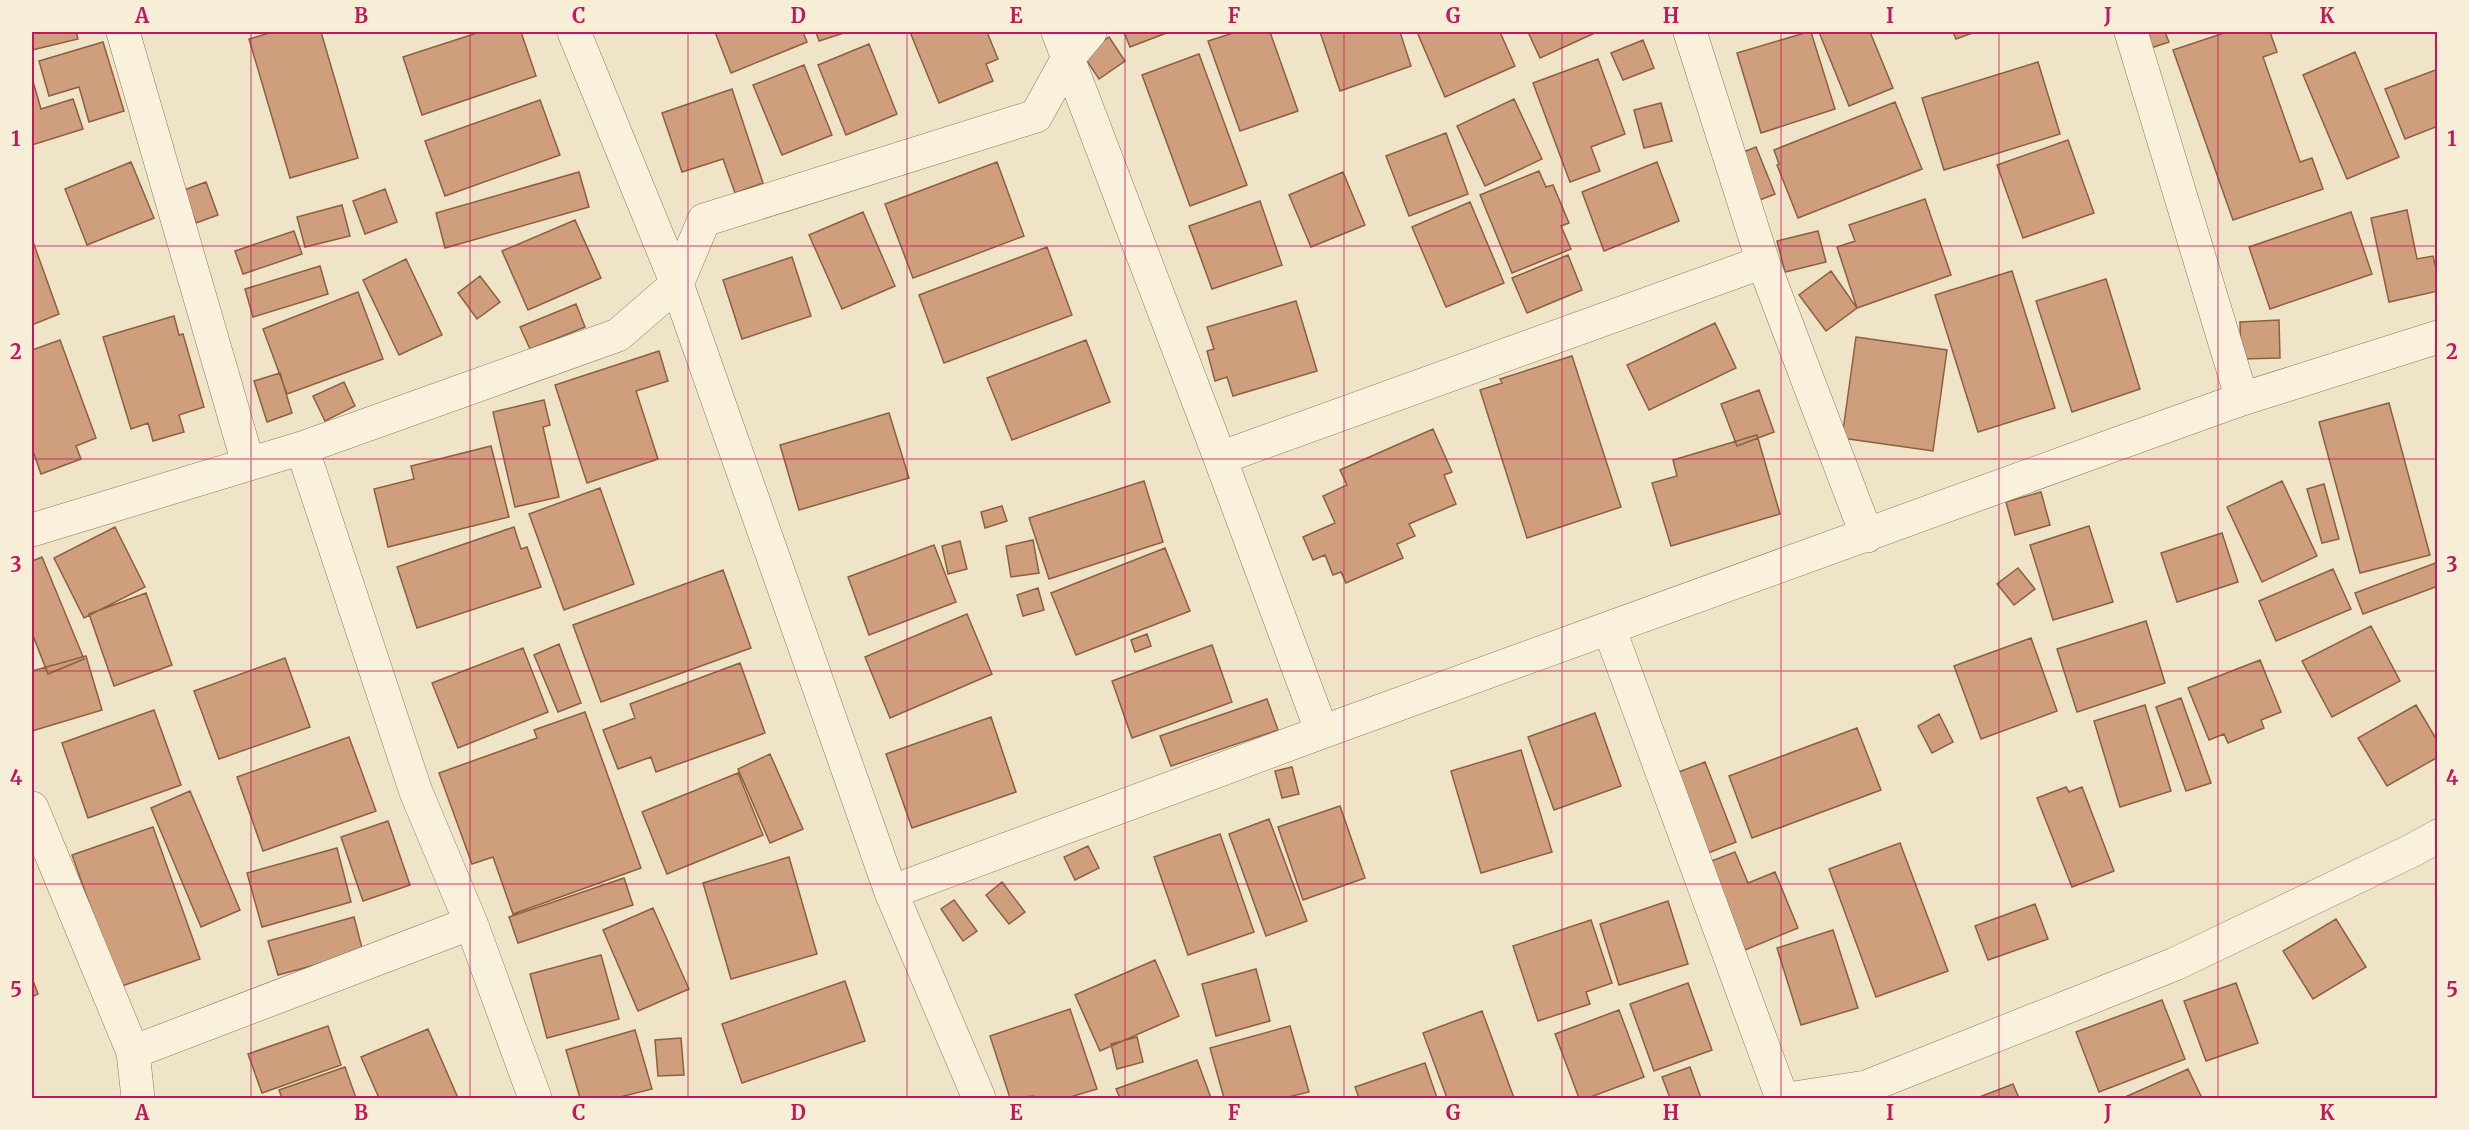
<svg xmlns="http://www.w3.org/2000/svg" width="2469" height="1130" font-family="Merriweather,serif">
	<rect width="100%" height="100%" fill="#f0e4c8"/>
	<!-- building -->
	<path fill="#cf9f7d" stroke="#8d5f41" stroke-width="1.5" d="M 32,32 L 76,32 L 78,39 L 32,50 Z
		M 273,32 L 321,32 L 358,158 L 290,178 L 249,39 Z
		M 480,32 L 521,32 L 536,76 L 422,115 L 403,57 Z
		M 715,32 L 803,32 L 807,42 L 731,73 Z
		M 816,32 L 847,32 L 819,41 Z
		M 910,32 L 987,32 L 998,59 L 986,64 L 993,81 L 939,103 Z
		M 1124,32 L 1169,32 L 1130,47 Z
		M 1236,32 L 1270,32 L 1298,111 L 1240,131 L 1208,41 Z
		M 1320,32 L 1400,32 L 1411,66 L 1340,91 Z
		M 1417,32 L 1500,32 L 1515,66 L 1445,97 Z
		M 1528,32 L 1597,32 L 1540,58 Z
		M 1808,32 L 1811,32 L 1835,109 L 1761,133 L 1737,53 Z
		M 1819,32 L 1870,32 L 1893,88 L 1849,106 Z
		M 1953,32 L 1975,32 L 1956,39 Z
		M 2141,32 L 2165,32 L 2169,42 L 2148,49 Z
		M 2227,32 L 2270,32 L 2277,52 L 2263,57 L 2300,162 L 2312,158 L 2323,189 L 2233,220 L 2173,50 Z
		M 1109,37 L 1125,61 L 1099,79 L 1083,55 Z
		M 1643,40 L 1654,68 L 1623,80 L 1611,53 Z
		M 103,42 L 124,111 L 89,122 L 79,87 L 49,96 L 39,61 Z
		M 869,44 L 897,114 L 846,135 L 818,65 Z
		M 2355,52 L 2399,157 L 2347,179 L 2303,75 Z
		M 1199,54 L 1247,185 L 1190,206 L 1142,75 Z
		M 1598,59 L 1625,134 L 1591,147 L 1600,171 L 1570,182 L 1533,83 Z
		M 2038,62 L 2060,134 L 1944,170 L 1922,98 Z
		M 804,65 L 832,135 L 782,155 L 753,85 Z
		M 2438,69 L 2438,126 L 2405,139 L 2385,89 Z
		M 32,78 L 41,109 L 73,99 L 83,129 L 32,145 Z
		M 732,89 L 763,183 L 735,193 L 723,159 L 682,172 L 662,113 Z
		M 1514,99 L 1542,159 L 1485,186 L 1457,126 Z
		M 540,100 L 560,155 L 445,196 L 425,141 Z
		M 1895,102 L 1922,169 L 1798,218 L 1777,165 L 1779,164 L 1774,150 Z
		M 1661,103 L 1672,141 L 1644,148 L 1634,110 Z
		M 1446,133 L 1468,194 L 1409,216 L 1386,156 Z
		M 2068,140 L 2094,213 L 2023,238 L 1997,165 Z
		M 1756,147 L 1775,194 L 1750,204 L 1731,157 Z
		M 131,162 L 154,218 L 87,245 L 65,189 Z
		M 997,162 L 1024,236 L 913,278 L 885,204 Z
		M 1657,162 L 1679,221 L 1604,251 L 1582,192 Z
		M 1539,171 L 1546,187 L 1553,185 L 1569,223 L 1561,226 L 1571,249 L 1512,273 L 1480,195 Z
		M 579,172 L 589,207 L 445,248 L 436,213 Z
		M 1343,172 L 1365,225 L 1311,247 L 1289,195 Z
		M 206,182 L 218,215 L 196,223 L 184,190 Z
		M 385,189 L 397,222 L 365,234 L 353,201 Z
		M 1925,199 L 1951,275 L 1857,308 L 1837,247 L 1855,241 L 1849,225 Z
		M 1260,201 L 1282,265 L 1212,289 L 1189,226 Z
		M 1470,202 L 1504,283 L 1446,307 L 1412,227 Z
		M 342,205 L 350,236 L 305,247 L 297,217 Z
		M 2407,210 L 2417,259 L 2433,256 L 2438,277 L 2438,291 L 2389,302 L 2371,218 Z
		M 863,212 L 895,286 L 842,309 L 809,235 Z
		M 2351,212 L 2372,274 L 2270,309 L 2249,247 Z
		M 575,220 L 601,278 L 528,310 L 502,251 Z
		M 294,231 L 302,254 L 243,274 L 235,251 Z
		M 1818,231 L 1826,262 L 1785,272 L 1777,241 Z
		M 32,239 L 59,314 L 32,325 Z
		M 1047,247 L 1072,315 L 944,363 L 919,295 Z
		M 1568,255 L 1582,290 L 1527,313 L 1512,278 Z
		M 792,257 L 811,316 L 742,339 L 723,280 Z
		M 406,259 L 442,335 L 399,355 L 363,280 Z
		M 320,266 L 328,294 L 253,317 L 245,289 Z
		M 1831,271 L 1857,308 L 1826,331 L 1799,295 Z
		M 2012,271 L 2055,408 L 1978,432 L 1935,295 Z
		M 480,276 L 500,302 L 477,319 L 458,293 Z
		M 2106,279 L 2140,389 L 2072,412 L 2036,301 Z
		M 358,292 L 383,359 L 287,394 L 263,329 Z
		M 1296,301 L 1317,371 L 1233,396 L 1227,377 L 1215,381 L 1207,351 L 1214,349 L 1207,327 Z
		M 576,304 L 585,327 L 530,349 L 520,327 Z
		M 174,316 L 179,335 L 183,334 L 204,407 L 179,415 L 184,432 L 153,441 L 148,423 L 131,429 L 103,337 Z
		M 2279,320 L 2280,358 L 2241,359 L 2240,322 Z
		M 1715,323 L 1736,368 L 1649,410 L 1627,365 Z
		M 1856,337 L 1947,350 L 1933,451 L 1842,438 Z
		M 60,340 L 96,438 L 76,446 L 81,459 L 41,474 L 32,448 L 32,350 Z
		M 1086,340 L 1110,402 L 1012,440 L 987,378 Z
		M 659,351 L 668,381 L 636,391 L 658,459 L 587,483 L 555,385 Z
		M 1572,356 L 1621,507 L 1527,538 L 1480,390 L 1502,383 L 1500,379 Z
		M 280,373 L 292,413 L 267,422 L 254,381 Z
		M 344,382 L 355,406 L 325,421 L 313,396 Z
		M 1759,390 L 1774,432 L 1737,446 L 1721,404 Z
		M 544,400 L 550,425 L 543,427 L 559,497 L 515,507 L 493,412 Z
		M 2389,403 L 2430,555 L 2360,573 L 2319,422 Z
		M 889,413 L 909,478 L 799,510 L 780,445 Z
		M 1433,429 L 1452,472 L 1444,475 L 1456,504 L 1409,524 L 1415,536 L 1397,544 L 1403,558 L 1346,583 L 1341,572 L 1333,575 L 1325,555 L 1313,560 L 1303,537 L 1335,523 L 1323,496 L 1347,485 L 1340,470 Z
		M 1757,435 L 1780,514 L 1671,546 L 1652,483 L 1677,476 L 1673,460 Z
		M 491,446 L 509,517 L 388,547 L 374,489 L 414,479 L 411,466 Z
		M 1144,481 L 1163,542 L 1049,579 L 1029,518 Z
		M 2282,481 L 2317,556 L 2262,582 L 2227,507 Z
		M 2324,484 L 2339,539 L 2322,543 L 2307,489 Z
		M 600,488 L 634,584 L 564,610 L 529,514 Z
		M 2041,492 L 2050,525 L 2015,535 L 2006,502 Z
		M 1002,506 L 1007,521 L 985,528 L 981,512 Z
		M 2089,526 L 2113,602 L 2053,620 L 2030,545 Z
		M 115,527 L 145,587 L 84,618 L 54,558 Z
		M 514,527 L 521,549 L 527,547 L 541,587 L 417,628 L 397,567 Z
		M 2222,533 L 2238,582 L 2177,602 L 2161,553 Z
		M 1033,540 L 1039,573 L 1011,577 L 1006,546 Z
		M 960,541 L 967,569 L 948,574 L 942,546 Z
		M 934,545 L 956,602 L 869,635 L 848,577 Z
		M 1165,548 L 1190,611 L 1076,655 L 1051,593 Z
		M 42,557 L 84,659 L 48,674 L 32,633 L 32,561 Z
		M 2438,562 L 2438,586 L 2363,614 L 2355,593 Z
		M 2018,568 L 2035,589 L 2014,605 L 1997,584 Z
		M 2333,569 L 2351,609 L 2276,641 L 2259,601 Z
		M 723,570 L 751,648 L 601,702 L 573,625 Z
		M 1038,588 L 1044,610 L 1023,616 L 1017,595 Z
		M 146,593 L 172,665 L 114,686 L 89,614 Z
		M 967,614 L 992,674 L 890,718 L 865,657 Z
		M 2146,621 L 2165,683 L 2077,712 L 2057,649 Z
		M 2371,626 L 2400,681 L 2332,717 L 2302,661 Z
		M 1147,634 L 1151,646 L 1135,652 L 1131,640 Z
		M 2031,638 L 2057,711 L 1981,739 L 1954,666 Z
		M 559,644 L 581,703 L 558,712 L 534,655 Z
		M 1212,645 L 1232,702 L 1132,738 L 1112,681 Z
		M 523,648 L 548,712 L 458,748 L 432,683 Z
		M 86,656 L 102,710 L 32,731 L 32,671 Z
		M 285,658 L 310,727 L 219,759 L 194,691 Z
		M 2260,660 L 2281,712 L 2261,720 L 2264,728 L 2228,743 L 2224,734 L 2209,740 L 2188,688 Z
		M 740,663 L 765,733 L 656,772 L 651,757 L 618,769 L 603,730 L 635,718 L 630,704 Z
		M 2181,698 L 2211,783 L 2186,791 L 2156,707 Z
		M 1267,699 L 1278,730 L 1171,766 L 1160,736 Z
		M 2145,705 L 2171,791 L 2120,807 L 2094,721 Z
		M 2416,705 L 2438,742 L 2438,757 L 2387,786 L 2358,738 Z
		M 154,710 L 181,785 L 88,818 L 62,743 Z
		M 585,712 L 641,868 L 513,914 L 493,857 L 472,864 L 439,773 L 537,738 L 534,730 Z
		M 1595,713 L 1621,786 L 1554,810 L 1528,737 Z
		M 1939,714 L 1953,742 L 1932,753 L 1918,726 Z
		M 991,717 L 1016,792 L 912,828 L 886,754 Z
		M 1857,728 L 1881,790 L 1752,838 L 1729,776 Z
		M 349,737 L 376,811 L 263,851 L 237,777 Z
		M 1521,750 L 1552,852 L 1481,873 L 1451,771 Z
		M 770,754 L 803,829 L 770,843 L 738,769 Z
		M 1705,762 L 1736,842 L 1703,855 L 1671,775 Z
		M 1292,767 L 1299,794 L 1282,798 L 1275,771 Z
		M 738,773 L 763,835 L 667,874 L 642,812 Z
		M 2066,787 L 2069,792 L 2082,787 L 2114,871 L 2072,887 L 2037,798 Z
		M 190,791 L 240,910 L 201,927 L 151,808 Z
		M 1340,806 L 1365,878 L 1303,900 L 1278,827 Z
		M 1269,819 L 1307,921 L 1266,936 L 1229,834 Z
		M 388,821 L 410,885 L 363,901 L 341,837 Z
		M 153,827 L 200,959 L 119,987 L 72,855 Z
		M 1220,834 L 1254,932 L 1188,955 L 1154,857 Z
		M 1900,843 L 1948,971 L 1876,997 L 1829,869 Z
		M 1088,846 L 1099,868 L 1075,880 L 1064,857 Z
		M 337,848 L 351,902 L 262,927 L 247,873 Z
		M 1735,852 L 1748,883 L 1775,872 L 1798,928 L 1745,950 L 1709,862 Z
		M 789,857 L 817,954 L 731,979 L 703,883 Z
		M 624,878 L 633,905 L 518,943 L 509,917 Z
		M 1002,882 L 1025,912 L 1009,924 L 986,895 Z
		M 954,900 L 977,931 L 963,941 L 941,909 Z
		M 1668,901 L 1688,964 L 1619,985 L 1600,924 Z
		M 2035,904 L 2048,939 L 1988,960 L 1975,926 Z
		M 653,908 L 689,989 L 638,1011 L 603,930 Z
		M 354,917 L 363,952 L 278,975 L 268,941 Z
		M 2336,919 L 2366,967 L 2313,999 L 2283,951 Z
		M 1591,920 L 1612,983 L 1586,992 L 1590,1004 L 1538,1021 L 1513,946 Z
		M 1833,930 L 1858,1008 L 1801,1025 L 1777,948 Z
		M 601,955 L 619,1019 L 547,1038 L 530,974 Z
		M 1155,960 L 1179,1016 L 1100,1051 L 1075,995 Z
		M 1256,969 L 1270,1021 L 1216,1036 L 1202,984 Z
		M 32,978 L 38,994 L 32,997 Z
		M 845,981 L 865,1041 L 742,1083 L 722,1024 Z
		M 1688,983 L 1712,1050 L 1654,1071 L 1630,1004 Z
		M 2236,983 L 2258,1043 L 2206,1061 L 2184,1001 Z
		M 2162,1000 L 2185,1059 L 2099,1092 L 2076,1032 Z
		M 1070,1009 L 1097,1089 L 1067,1098 L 1035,1098 L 1034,1096 L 1010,1098 L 990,1036 Z
		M 1619,1010 L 1644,1077 L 1588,1098 L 1579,1098 L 1555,1034 Z
		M 1482,1011 L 1514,1098 L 1447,1098 L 1423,1033 Z
		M 328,1026 L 341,1065 L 262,1093 L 248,1054 Z
		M 1290,1026 L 1309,1092 L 1284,1098 L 1224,1098 L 1210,1048 Z
		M 428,1029 L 458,1098 L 379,1098 L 361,1057 Z
		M 635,1030 L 652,1089 L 616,1098 L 580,1098 L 566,1050 Z
		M 1137,1037 L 1143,1062 L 1117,1069 L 1111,1044 Z
		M 681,1038 L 684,1075 L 658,1076 L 655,1040 Z
		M 1197,1060 L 1211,1098 L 1120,1098 L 1116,1089 Z
		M 1425,1063 L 1437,1098 L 1359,1098 L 1355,1087 Z
		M 345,1067 L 356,1098 L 282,1098 L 279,1090 Z
		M 1690,1067 L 1701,1098 L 1670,1098 L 1662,1077 Z
		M 2188,1069 L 2202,1098 L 2123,1098 Z
		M 2013,1084 L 2019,1098 L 1977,1098 Z"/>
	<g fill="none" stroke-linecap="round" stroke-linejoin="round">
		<!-- street casing -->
		<g stroke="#8d765c" stroke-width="34">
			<path id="street" d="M 123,32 L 248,463
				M 574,32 L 677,284 L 891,892 L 979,1098
				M 1058,32 L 1220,458 L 1322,732
				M 1690,32 L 1763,262 L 1867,536
				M 2131,32 L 2242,399
				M 302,448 L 416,792 L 471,923 L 535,1098
				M 1220,458 L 1763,262
				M 32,530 L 302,448 L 618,335 L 677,284 L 704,220 L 1036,116 L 1068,58 L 1090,32
				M 1609,628 L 1782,1098
				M 32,808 L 133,1052 L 138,1098
				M 891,892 L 1322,732 L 2097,451 L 2242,399 L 2438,337
				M 133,1052 L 471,923
				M 1794,1098 L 1866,1087 L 2175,964 L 2413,850 L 2438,836"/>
		</g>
		<!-- street -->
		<use href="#street" stroke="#faf1dc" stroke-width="33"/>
	</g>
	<!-- grid -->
	<path fill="none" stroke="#c2185b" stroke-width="1.5" stroke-opacity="0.55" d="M 251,32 L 251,1098M 470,32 L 470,1098M 688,32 L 688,1098M 907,32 L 907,1098M 1125,32 L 1125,1098M 1344,32 L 1344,1098M 1562,32 L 1562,1098M 1781,32 L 1781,1098M 1999,32 L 1999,1098M 2218,32 L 2218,1098M 32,246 L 2438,246M 32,459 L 2438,459M 32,671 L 2438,671M 32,884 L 2438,884"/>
	<!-- border -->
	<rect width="2469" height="1130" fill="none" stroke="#f7eed8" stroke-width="66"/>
	<rect x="33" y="33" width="2403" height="1064" fill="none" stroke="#c2185b" stroke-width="2"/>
	<g font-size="20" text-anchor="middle" font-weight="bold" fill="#c2185b">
		<text x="142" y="23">A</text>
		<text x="361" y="23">B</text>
		<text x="579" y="23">C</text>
		<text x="798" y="23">D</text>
		<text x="1016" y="23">E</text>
		<text x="1234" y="23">F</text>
		<text x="1453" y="23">G</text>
		<text x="1671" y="23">H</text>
		<text x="1890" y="23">I</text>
		<text x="2108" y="23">J</text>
		<text x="2327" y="23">K</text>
		<text x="16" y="146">1</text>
		<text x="2452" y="146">1</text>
		<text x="16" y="359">2</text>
		<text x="2452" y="359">2</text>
		<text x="16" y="572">3</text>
		<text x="2452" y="572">3</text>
		<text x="16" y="785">4</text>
		<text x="2452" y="785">4</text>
		<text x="16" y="997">5</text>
		<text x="2452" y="997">5</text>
		<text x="142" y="1120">A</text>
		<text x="361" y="1120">B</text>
		<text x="579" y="1120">C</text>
		<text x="798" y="1120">D</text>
		<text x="1016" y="1120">E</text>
		<text x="1234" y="1120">F</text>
		<text x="1453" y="1120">G</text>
		<text x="1671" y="1120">H</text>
		<text x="1890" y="1120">I</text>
		<text x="2108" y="1120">J</text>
		<text x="2327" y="1120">K</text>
	</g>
</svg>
